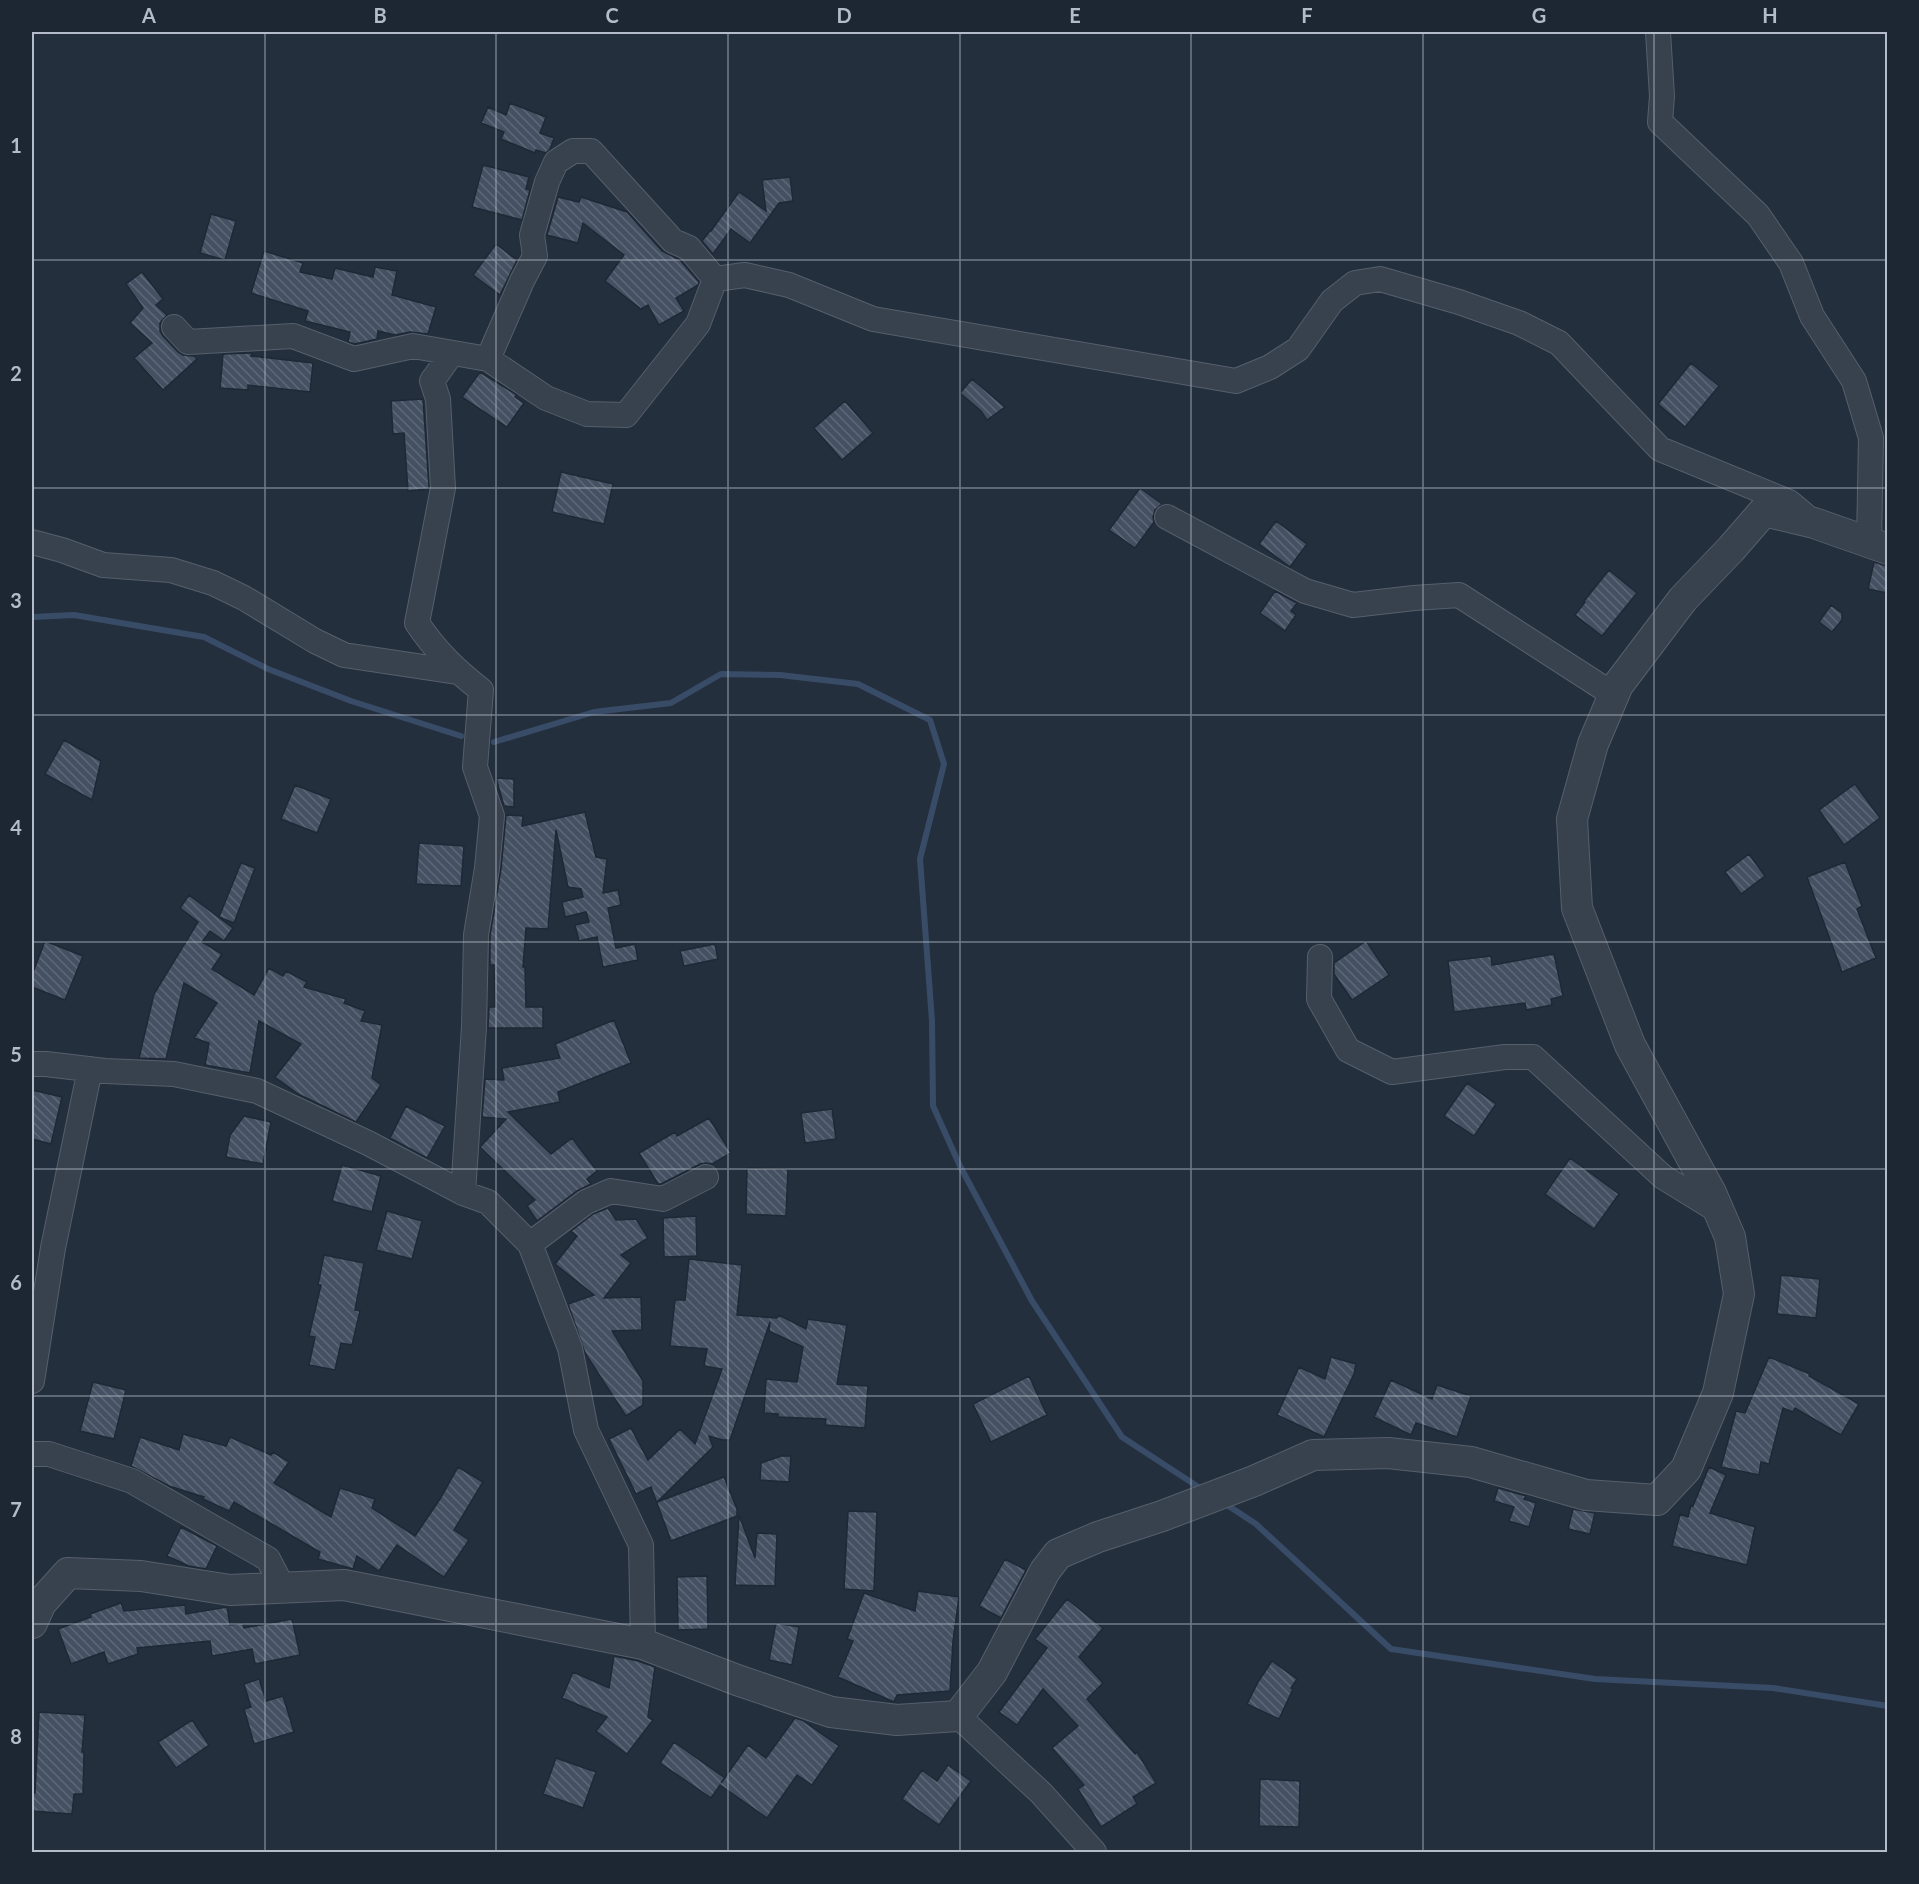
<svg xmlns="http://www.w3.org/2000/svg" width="1919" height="1884" font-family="Lato,sans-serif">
	<defs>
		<pattern id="building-back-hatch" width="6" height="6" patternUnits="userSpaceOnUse" patternTransform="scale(1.5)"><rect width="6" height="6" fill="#455162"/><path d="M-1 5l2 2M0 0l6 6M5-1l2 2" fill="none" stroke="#5d6877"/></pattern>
	</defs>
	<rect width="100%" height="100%" fill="#242f3e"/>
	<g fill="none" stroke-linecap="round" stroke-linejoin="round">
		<!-- stream -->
		<path stroke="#394c67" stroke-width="6" d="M 32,617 L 74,615 L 204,637 L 268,669 L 351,701 L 461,736
			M 494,742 L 594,712 L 671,703 L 721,674 L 780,675 L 858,684 L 930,720 L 944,764 L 920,859 L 932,1021 L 933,1106 L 960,1166 L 1032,1301 L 1122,1437 L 1203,1490
			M 1224,1503 L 1256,1524 L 1391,1649 L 1595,1679 L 1773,1688 L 1888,1706"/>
	</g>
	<!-- building -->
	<path fill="url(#building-back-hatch)" stroke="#1f2835" stroke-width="1.5" d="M 510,103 L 546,117 L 540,133 L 554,138 L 550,149 L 546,153 L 536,150 L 535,153 L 501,139 L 504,132 L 481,123 L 488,107 L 506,115 Z
		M 483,165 L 529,177 L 526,189 L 530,190 L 522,220 L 472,207 Z
		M 790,177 L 793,201 L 779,203 L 750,243 L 731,229 L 713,254 L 702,241 L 710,231 L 711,231 L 739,192 L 766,211 L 762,180 Z
		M 558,197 L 579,202 L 581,197 L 627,212 L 662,251 L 680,260 L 699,282 L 698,285 L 676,298 L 684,311 L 659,325 L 648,305 L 641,309 L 605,281 L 624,255 L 583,223 L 578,243 L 547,235 Z
		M 211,214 L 236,221 L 225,260 L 200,253 Z
		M 496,244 L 517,260 L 500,295 L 473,275 Z
		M 264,251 L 303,263 L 300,272 L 332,279 L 335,268 L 373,277 L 375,267 L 397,271 L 392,295 L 436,307 L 428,334 L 410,332 L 395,335 L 378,331 L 377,339 L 355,344 L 348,342 L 350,332 L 305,321 L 308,311 L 251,293 Z
		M 142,272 L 163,299 L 156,305 L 167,315 L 160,323 L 160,331 L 163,336 L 178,352 L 183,355 L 194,356 L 197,359 L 163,390 L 134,358 L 152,343 L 130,323 L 143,308 L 126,284 Z
		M 249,353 L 252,353 L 251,356 L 313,363 L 310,392 L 248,385 L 248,390 L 220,388 L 223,354 Z
		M 1691,363 L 1719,386 L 1685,427 L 1658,404 Z
		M 480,372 L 517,395 L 515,397 L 524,403 L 507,427 L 462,397 Z
		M 972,379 L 1005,407 L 987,420 L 981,411 L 960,393 Z
		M 423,399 L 429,487 L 428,489 L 408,491 L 404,433 L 393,434 L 391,401 Z
		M 845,401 L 873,433 L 842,460 L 814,428 Z
		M 561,472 L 613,484 L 604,524 L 552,512 Z
		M 1140,488 L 1162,504 L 1155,510 L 1153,517 L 1154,522 L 1135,548 L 1109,530 Z
		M 1276,521 L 1307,544 L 1290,567 L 1259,544 Z
		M 1874,562 L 1887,566 L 1887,593 L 1868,589 Z
		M 1609,570 L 1637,593 L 1602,636 L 1575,615 L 1585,602 L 1584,601 Z
		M 1275,591 L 1297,603 L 1291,611 L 1296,615 L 1285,631 L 1260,613 Z
		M 1831,605 L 1842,613 L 1842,620 L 1832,632 L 1819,622 Z
		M 64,740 L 101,761 L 92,800 L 45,774 Z
		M 496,778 L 514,779 L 514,807 L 504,806 Z
		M 1855,784 L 1880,818 L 1844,845 L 1819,810 Z
		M 295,785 L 331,799 L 317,833 L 281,819 Z
		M 585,812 L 596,857 L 607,859 L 603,893 L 618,890 L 621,905 L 608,908 L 616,948 L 635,944 L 638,960 L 603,967 L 597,937 L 579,941 L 575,925 L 589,922 L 586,912 L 565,917 L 562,902 L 583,897 L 581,889 L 568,887 L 556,830 L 548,929 L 526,928 L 523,967 L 525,967 L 526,1007 L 543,1007 L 543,1028 L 488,1028 L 489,1007 L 495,1007 L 494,965 L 490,965 L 490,936 L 501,869 L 506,815 L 523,816 L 522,826 Z
		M 419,843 L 464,846 L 461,886 L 416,884 Z
		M 1749,854 L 1765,876 L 1741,894 L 1725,872 Z
		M 1845,862 L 1862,906 L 1857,909 L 1876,958 L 1842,972 L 1807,877 Z
		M 241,863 L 255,868 L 234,923 L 219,917 Z
		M 189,895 L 233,928 L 224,941 L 210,931 L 202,942 L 222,954 L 212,969 L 254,995 L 269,968 L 283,976 L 286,971 L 307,982 L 304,987 L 346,999 L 344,1003 L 365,1011 L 361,1021 L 382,1025 L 372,1078 L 381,1085 L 356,1122 L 298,1094 L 275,1077 L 301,1044 L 259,1021 L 250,1073 L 205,1065 L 209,1043 L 194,1038 L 217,1003 L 184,983 L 166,1059 L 139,1058 L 154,994 L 198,922 L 180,908 Z
		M 45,941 L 83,956 L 65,1000 L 32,987 L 32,975 Z
		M 1366,941 L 1389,975 L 1352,1000 L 1334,974 L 1334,963 Z
		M 715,944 L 718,959 L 684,966 L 680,951 Z
		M 1554,954 L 1563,996 L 1551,999 L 1552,1005 L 1526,1010 L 1525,1003 L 1454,1012 L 1448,961 L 1491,956 L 1492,965 Z
		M 614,1020 L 631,1063 L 558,1092 L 560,1102 L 508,1112 L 551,1154 L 572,1138 L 597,1171 L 587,1179 L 591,1184 L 577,1191 L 537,1221 L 527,1206 L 535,1200 L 480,1147 L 506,1119 L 482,1117 L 485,1079 L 504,1080 L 502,1068 L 560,1058 L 555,1044 Z
		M 1467,1083 L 1496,1104 L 1474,1136 L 1444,1116 Z
		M 32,1090 L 62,1097 L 51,1144 L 32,1139 Z
		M 406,1106 L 445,1126 L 427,1158 L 390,1138 Z
		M 832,1109 L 836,1139 L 805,1143 L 801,1113 Z
		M 244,1116 L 271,1122 L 263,1164 L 226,1157 L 230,1135 Z
		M 709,1118 L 731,1153 L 712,1164 L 706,1163 L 700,1164 L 661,1184 L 658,1184 L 639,1153 L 675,1132 L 677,1136 Z
		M 1570,1158 L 1619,1194 L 1594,1229 L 1545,1194 Z
		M 342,1165 L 381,1176 L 372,1212 L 332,1201 Z
		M 747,1168 L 788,1169 L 786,1216 L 746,1214 Z
		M 608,1208 L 616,1220 L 636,1219 L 648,1238 L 621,1255 L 631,1263 L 604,1298 L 641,1297 L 642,1330 L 612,1331 L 643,1381 L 643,1405 L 626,1416 L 585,1353 L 568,1304 L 594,1295 L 555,1264 L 577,1236 L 571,1231 L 593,1214 Z
		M 387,1211 L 422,1221 L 412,1259 L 376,1250 Z
		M 696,1216 L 697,1256 L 664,1257 L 663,1218 Z
		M 324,1255 L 364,1263 L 355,1310 L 360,1311 L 352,1345 L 341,1343 L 335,1370 L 309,1365 L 315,1337 L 309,1336 L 321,1285 L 318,1285 Z
		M 689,1259 L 742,1265 L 737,1315 L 777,1318 L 779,1315 L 806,1329 L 808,1319 L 847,1325 L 837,1384 L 868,1386 L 865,1428 L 825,1425 L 826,1419 L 778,1417 L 778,1414 L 764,1413 L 766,1379 L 797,1382 L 803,1347 L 769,1331 L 770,1322 L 730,1440 L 723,1440 L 709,1436 L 713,1447 L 657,1502 L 724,1477 L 737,1509 L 737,1516 L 671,1541 L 651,1487 L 636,1494 L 609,1439 L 631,1428 L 648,1460 L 680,1429 L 695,1444 L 722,1369 L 704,1366 L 707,1349 L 670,1346 L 675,1300 L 685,1300 Z
		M 1781,1275 L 1820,1279 L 1816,1318 L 1777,1314 Z
		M 1331,1357 L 1356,1364 L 1354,1374 L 1324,1437 L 1277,1415 L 1299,1367 L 1325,1379 Z
		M 1769,1357 L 1810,1374 L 1809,1376 L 1859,1404 L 1841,1435 L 1795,1408 L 1793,1412 L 1783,1408 L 1769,1464 L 1761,1462 L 1759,1475 L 1721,1467 L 1736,1411 L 1745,1413 Z
		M 1029,1376 L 1047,1415 L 991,1442 L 973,1404 Z
		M 1391,1380 L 1432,1399 L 1437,1385 L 1471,1396 L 1457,1437 L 1416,1423 L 1411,1435 L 1374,1417 Z
		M 93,1382 L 126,1390 L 114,1439 L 80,1431 Z
		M 183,1434 L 226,1446 L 230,1437 L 271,1455 L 273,1452 L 289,1462 L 274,1483 L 331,1517 L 340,1488 L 375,1499 L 372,1508 L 415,1536 L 440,1499 L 458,1467 L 483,1482 L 454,1530 L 469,1540 L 444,1577 L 397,1545 L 379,1571 L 357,1556 L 353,1569 L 318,1559 L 320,1552 L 234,1502 L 229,1511 L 203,1499 L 204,1497 L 169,1486 L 131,1466 L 140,1437 L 179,1450 Z
		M 781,1456 L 791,1456 L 789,1482 L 760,1480 L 761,1463 Z
		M 1709,1467 L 1726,1475 L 1710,1513 L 1755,1527 L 1747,1565 L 1672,1546 L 1680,1514 L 1688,1517 L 1691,1505 L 1693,1506 Z
		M 1498,1488 L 1526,1496 L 1524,1499 L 1536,1503 L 1529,1527 L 1509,1521 L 1514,1507 L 1494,1501 Z
		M 1573,1509 L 1595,1513 L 1590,1534 L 1568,1529 Z
		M 848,1511 L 877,1512 L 874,1591 L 844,1589 Z
		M 739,1515 L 755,1558 L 757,1533 L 777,1534 L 775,1586 L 735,1585 Z
		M 181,1527 L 217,1546 L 206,1569 L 189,1566 L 167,1556 Z
		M 1005,1559 L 1026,1570 L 1001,1618 L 979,1606 Z
		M 707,1576 L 708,1629 L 678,1630 L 677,1577 Z
		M 918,1591 L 959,1597 L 953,1641 L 950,1691 L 897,1695 L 894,1702 L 838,1677 L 853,1641 L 847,1639 L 864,1593 L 915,1611 Z
		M 1067,1599 L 1103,1628 L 1079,1657 L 1103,1683 L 1087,1699 L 1135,1754 L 1137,1752 L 1156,1783 L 1133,1797 L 1137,1804 L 1101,1827 L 1078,1789 L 1084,1785 L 1052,1748 L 1078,1726 L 1043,1689 L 1017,1725 L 999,1712 L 1047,1648 L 1035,1639 Z
		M 121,1603 L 124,1611 L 185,1605 L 186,1614 L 227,1607 L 230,1625 L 243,1623 L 244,1628 L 292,1619 L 300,1655 L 255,1664 L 252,1649 L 212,1656 L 210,1641 L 137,1648 L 138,1654 L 108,1664 L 104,1652 L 71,1664 L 58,1629 L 91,1617 L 90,1614 Z
		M 776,1623 L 799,1627 L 792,1665 L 769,1660 Z
		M 614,1656 L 638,1661 L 655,1667 L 648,1717 L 653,1720 L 627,1754 L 596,1731 L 607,1717 L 562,1698 L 573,1672 L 609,1688 Z
		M 1272,1661 L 1297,1679 L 1291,1688 L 1293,1689 L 1279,1719 L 1247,1704 L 1258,1682 Z
		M 259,1679 L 266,1701 L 283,1696 L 294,1732 L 254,1744 L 244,1709 L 251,1707 L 244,1684 Z
		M 39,1712 L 85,1715 L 82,1752 L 84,1752 L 83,1794 L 74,1794 L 72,1814 L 32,1811 L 33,1793 L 35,1793 Z
		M 795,1718 L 802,1720 L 839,1746 L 812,1785 L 797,1775 L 767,1818 L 720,1785 L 711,1798 L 660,1763 L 674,1742 L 725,1778 L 721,1783 L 748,1745 L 766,1758 Z
		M 192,1720 L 209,1745 L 176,1768 L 158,1742 Z
		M 556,1758 L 596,1772 L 583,1808 L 543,1794 Z
		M 948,1765 L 971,1781 L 939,1825 L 902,1799 L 922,1770 L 937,1781 Z
		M 1260,1779 L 1300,1781 L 1299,1827 L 1259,1826 Z"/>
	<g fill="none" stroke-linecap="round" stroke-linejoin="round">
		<!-- minor casing -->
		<g stroke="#565f6c" stroke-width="26">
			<path id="minor" d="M 1658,32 L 1662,96 L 1660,122 L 1758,215 L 1791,263 L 1812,316 L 1854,381 L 1871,438 L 1869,542
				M 174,327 L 188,342 L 293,336 L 354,359 L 413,346 L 488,359 L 546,398 L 587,414 L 626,415 L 698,324 L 715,279 L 745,275 L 789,285 L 873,319 L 1236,381 L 1270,367 L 1298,349 L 1332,301 L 1355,283 L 1380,279 L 1459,302 L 1519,323 L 1559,343 L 1660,449 L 1789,502 L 1814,523
				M 452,353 L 432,381 L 438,399 L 443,488 L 417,623 C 436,651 454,669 481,690 L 475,767 L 492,816 L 487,868 L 476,935 L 474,1027 L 463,1193
				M 488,359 L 522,281 L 535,256 L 532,235 L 547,182 L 556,162 L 573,151 L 591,151 L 673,241 L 689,248 L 715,279
				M 1167,517 L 1305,591 L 1353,605 L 1414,598 L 1459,595 L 1614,695
				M 32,542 L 62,550 L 103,565 L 171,570 L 213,583 L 244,598 L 315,641 L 344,655 L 457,672
				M 1320,957 L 1319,999 L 1348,1050 L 1392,1072 L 1505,1057 L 1533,1057 L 1663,1177 L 1720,1212
				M 32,1064 L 46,1064 L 105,1071 L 174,1074 L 257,1091 L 368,1143 L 463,1193 L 488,1202 L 530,1244 L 570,1348 L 586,1430 L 641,1545 L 643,1644
				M 530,1244 L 586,1202 L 611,1191 L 663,1199 L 706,1177
				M 32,1381 L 53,1248 L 90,1069
				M 32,1454 L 49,1454 L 132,1481 L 268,1559 L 283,1588
				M 958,1716 L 1041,1793 L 1094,1852"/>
		</g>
		<!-- tertiary casing -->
		<g stroke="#565f6c" stroke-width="32">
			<path id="tertiary" d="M 32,1623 L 41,1603 L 68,1573 L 141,1576 L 230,1590 L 344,1585 L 643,1644 L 737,1680 L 831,1712 L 897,1720 L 958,1716 L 992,1672 L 1045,1571 L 1058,1554 L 1098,1537 L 1162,1516 L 1254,1481 L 1313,1455 L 1388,1453 L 1471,1462 L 1586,1495 L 1657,1500 L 1686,1469 L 1718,1393 L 1739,1294 L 1730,1237 L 1711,1193 L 1630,1045 L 1577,908 L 1572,819 L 1593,744 L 1618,685 L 1683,599 L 1731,549 L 1764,511 L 1814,523 L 1888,549"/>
		</g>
		<!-- minor -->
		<use href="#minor" stroke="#38414e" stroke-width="24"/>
		<!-- tertiary -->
		<use href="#tertiary" stroke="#38414e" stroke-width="30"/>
	</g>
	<!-- grid -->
	<path fill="none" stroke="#b4bcc9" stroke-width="1.5" stroke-opacity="0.55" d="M 265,32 L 265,1852M 496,32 L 496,1852M 728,32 L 728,1852M 960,32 L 960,1852M 1191,32 L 1191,1852M 1423,32 L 1423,1852M 1654,32 L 1654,1852M 32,260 L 1888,260M 32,488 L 1888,488M 32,715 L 1888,715M 32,942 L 1888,942M 32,1169 L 1888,1169M 32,1396 L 1888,1396M 32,1624 L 1888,1624"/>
	<!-- border -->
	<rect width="1919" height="1884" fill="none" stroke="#1d2633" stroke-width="66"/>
	<rect x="33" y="33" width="1853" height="1818" fill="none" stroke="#b4bcc9" stroke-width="2"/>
	<g font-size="20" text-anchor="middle" font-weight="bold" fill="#b4bcc9">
		<text x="149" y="23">A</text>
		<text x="380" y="23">B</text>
		<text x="612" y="23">C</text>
		<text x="844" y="23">D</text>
		<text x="1075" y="23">E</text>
		<text x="1307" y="23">F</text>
		<text x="1539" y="23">G</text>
		<text x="1770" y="23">H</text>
		<text x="16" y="153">1</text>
		<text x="16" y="381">2</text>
		<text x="16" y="608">3</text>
		<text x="16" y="835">4</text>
		<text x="16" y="1062">5</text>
		<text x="16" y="1290">6</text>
		<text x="16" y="1517">7</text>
		<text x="16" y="1744">8</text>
	</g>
</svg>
